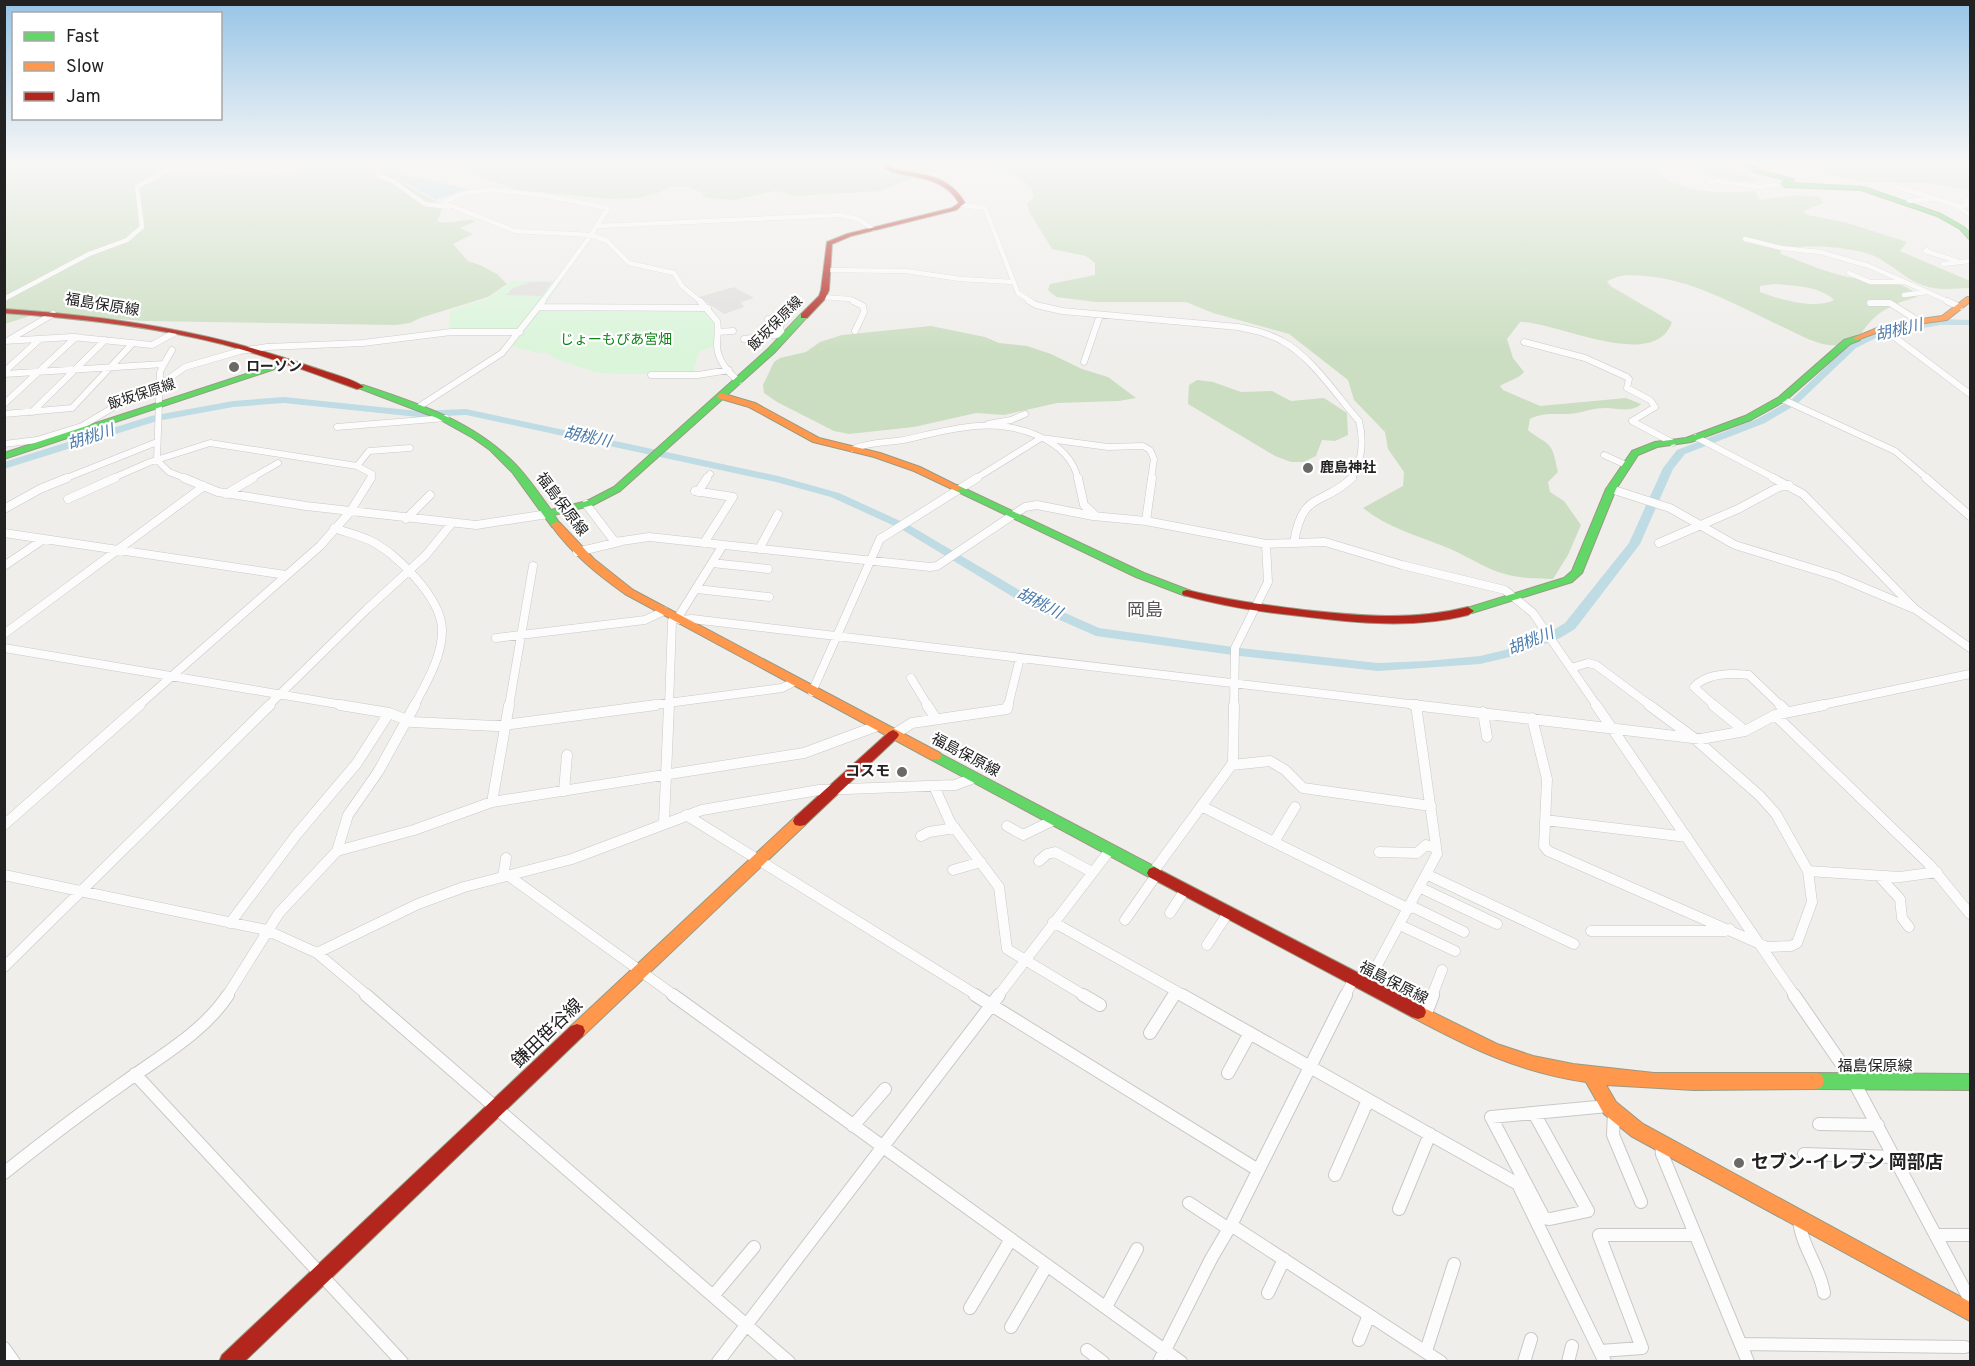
<svg xmlns="http://www.w3.org/2000/svg" width="1975" height="1366" font-family="Overpass,'Noto Sans JP',sans-serif">
	<rect width="100%" height="100%" fill="#f0eeeb"/>
	<!-- forest -->
	<path fill="#cbdec1" fill-rule="evenodd" d="M 4,163 L 135,163 L 165,172 L 258,175 L 297,173 L 303,163 L 391,163 L 394,168 L 408,177 L 404,181 L 405,184 L 439,203 L 442,210 L 437,221 C 450,226 463,217 476,221 L 460,228 L 473,234 L 453,244 L 468,261 L 480,265 L 497,274 L 507,284 L 488,297 L 420,318 L 410,323 L 395,325 L 144,321 L 39,313 L 5,324 Z
		M 440,163 L 1718,163 L 1708,164 L 1761,180 L 1738,182 L 1681,168 L 1664,168 L 1658,172 C 1680,195 1726,193 1755,191 L 1760,200 L 1798,195 L 1820,197 L 1824,203 L 1803,211 L 1807,215 L 1844,222 L 1907,242 L 1900,251 L 1970,281 L 1970,288 C 1959,288 1945,290 1933,288 C 1909,284 1893,264 1872,255 C 1853,247 1799,243 1780,250 L 1781,254 C 1803,262 1825,272 1848,277 C 1867,281 1907,278 1917,297 C 1888,305 1870,315 1856,343 C 1847,344 1838,346 1829,345 C 1813,343 1796,333 1781,326 C 1737,306 1693,279 1643,276 C 1631,275 1618,274 1607,282 L 1612,287 L 1672,322 C 1655,373 1554,321 1520,322 L 1507,339 L 1513,358 L 1524,372 C 1517,380 1509,380 1500,386 L 1503,390 L 1540,406 L 1626,398 L 1641,404 C 1632,413 1616,408 1605,408 C 1595,408 1586,411 1577,413 C 1560,416 1546,411 1530,419 L 1528,430 C 1534,436 1547,441 1551,448 C 1555,455 1556,465 1558,472 L 1548,482 L 1550,492 L 1564,501 L 1581,525 L 1568,555 L 1553,579 C 1535,579 1516,578 1498,572 C 1479,565 1462,553 1443,546 C 1415,535 1387,527 1363,508 L 1403,486 L 1404,472 L 1388,449 L 1385,432 L 1354,400 L 1348,380 L 1289,334 L 1213,313 L 1186,302 L 1096,302 L 1056,297 L 1048,290 L 1050,284 L 1095,275 L 1095,263 L 1086,256 L 1052,249 L 1030,213 L 1027,204 L 1034,197 L 1032,189 L 1022,180 L 1008,173 L 934,172 L 913,175 L 910,179 L 880,191 L 796,196 L 775,191 L 734,200 L 706,198 L 701,192 L 686,187 L 668,187 L 658,193 L 640,198 L 610,199 L 518,190 ZM 1775,284 C 1794,286 1820,286 1834,300 C 1816,310 1778,299 1760,292 L 1760,286 Z
		M 1731,163 L 1970,163 L 1970,190 L 1924,183 L 1865,182 L 1788,166 Z
		M 931,326 L 985,337 L 999,343 L 1027,346 L 1051,354 L 1082,369 L 1108,377 L 1136,398 L 1119,401 L 1057,403 L 1004,415 L 976,413 L 914,427 L 849,434 L 834,431 L 777,402 L 764,393 L 763,385 L 774,362 L 780,358 L 806,352 L 820,342 L 842,335 Z
		M 1197,380 L 1213,382 L 1241,392 L 1272,391 L 1291,401 L 1324,398 L 1347,413 L 1348,435 L 1335,441 L 1322,440 L 1316,456 L 1304,462 L 1291,462 L 1275,456 L 1188,404 L 1189,385 Z"/>
	<!-- park -->
	<path fill="#daf5da" d="M 563,280 L 545,305 L 703,307 L 714,322 L 714,346 L 699,352 L 694,368 L 695,374 L 614,374 L 595,372 L 558,360 L 545,352 L 538,353 L 506,345 L 516,334 L 450,330 L 450,311 L 489,298 L 512,281 Z"/>
	<!-- parking -->
	<path fill="#e0dfde" d="M 531,282 L 552,282 L 542,296 L 506,295 L 513,288 Z
		M 734,287 L 754,298 L 741,302 L 744,307 L 724,314 L 699,297 Z"/>
	<!-- water -->
	<path fill="#bfdbe3" d="M 406,175 L 468,189 L 436,200 L 405,182 Z"/>
	<g fill="none" stroke-linecap="round" stroke-linejoin="round">
		<!-- river -->
		<path fill="#bfdbe3" fill-rule="evenodd" d="M 1941,319 L 1970,320 L 1970,325 L 1941,325 L 1886,334 L 1874,339 L 1856,348 L 1797,404 L 1765,423 L 1685,454 L 1673,469 L 1640,544 L 1575,629 L 1560,638 L 1514,656 L 1480,664 L 1378,671 L 1240,656 L 1096,636 L 1028,606 L 901,529 L 831,497 L 776,482 L 466,415 L 418,417 L 284,403 L 233,407 L 157,421 L 4,469 L 4,462 L 151,416 L 233,401 L 284,397 L 418,411 L 466,409 L 778,476 L 839,493 L 909,525 L 1036,600 L 1099,628 L 1240,648 L 1378,663 L 1427,661 L 1480,656 L 1505,650 L 1550,632 L 1565,623 L 1629,543 L 1663,468 L 1677,450 L 1757,419 L 1791,400 L 1850,344 L 1868,335 L 1884,329 Z"/>
		<!-- street-far4 casing -->
		<g stroke="#c9c8c7" stroke-width="5">
			<path id="street-far4" d="M 374,163 L 378,166 L 377,174 L 394,182 L 425,204 L 449,207
				M 1710,182 L 1718,181 L 1758,187 L 1784,184
				M 1897,187 L 1959,206
				M 494,190 L 542,195 L 608,208 L 591,235 L 515,231 L 444,203 C 460,192 475,191 494,190 Z
				M 1966,200 L 1967,205 L 1958,207 L 1970,215
				M 1909,201 L 1932,199
				M 961,205 L 985,208 L 1018,293 L 1032,302
				M 598,226 L 840,215 L 858,219 L 873,229
				M 591,235 L 606,240 L 629,263 L 674,273 L 682,286 L 701,302
				M 1745,239 L 1781,248 L 1820,252 L 1869,266 L 1950,302
				M 1927,250 L 1925,251 L 1957,261
				M 1943,264 L 1970,261
				M 826,270 L 906,271 L 960,279 L 1013,282
				M 1849,273 L 1870,282 L 1904,282
				M 1904,295 L 1927,292
				M 822,297 L 850,299 L 856,302
				M 4,299 L 89,254 L 127,240 L 142,227 L 137,187 L 175,166 L 176,163 L 170,163
				M 542,302 L 591,235"/>
		</g>
		<!-- street-far3 casing -->
		<g stroke="#c9c8c7" stroke-width="7">
			<path id="street-far3" d="M 700,301 L 717,321 C 719,329 717,336 717,345 C 717,359 728,373 739,381
				M 853,301 L 863,306 L 864,312 L 855,331
				M 1029,301 L 1036,305 L 1062,311 L 1238,327 C 1253,330 1268,333 1282,341 C 1311,356 1337,396 1359,421 C 1364,440 1362,464 1351,479
				M 1947,301 L 1960,307
				M 1870,303 L 1890,303 L 1920,322
				M 539,307 L 708,308
				M 768,319 L 778,320 L 782,334 L 786,335
				M 1881,327 L 1970,394
				M 718,332 L 733,331
				M 744,339 L 783,334
				M 4,341 L 72,337 L 152,345 L 174,333
				M 7,341 L 53,314
				M 1524,342 L 1585,358 L 1627,377 L 1629,379 L 1627,388 L 1650,400 L 1655,407 L 1632,421 L 1673,443
				M 1084,362 L 1100,315
				M 164,364 L 172,350
				M 4,372 L 40,339
				M 4,374 L 164,364 L 160,372 L 157,460 L 169,472 L 187,479
				M 651,375 L 698,375 L 729,370
				M 1782,399 L 1895,451 L 1928,479
				M 4,404 L 76,337
				M 420,406 L 502,353 L 543,301
				M 32,412 L 105,340
				M 4,414 L 72,408 L 133,343
				M 988,424 L 1011,420 L 1025,414
				M 337,427 L 446,418
				M 1696,437 L 1776,479
				M 4,444 L 37,440 L 82,426 L 132,396 L 160,385 L 185,367 L 240,351 L 267,347 L 363,343 L 451,332 L 520,332
				M 853,449 C 869,442 886,443 903,440 C 927,435 951,428 976,426 C 1013,422 1069,438 1078,479
				M 1604,455 L 1626,465
				M 357,466 L 369,451 L 410,448
				M 64,479 L 157,442
				M 111,479 L 150,462 L 210,443 L 357,466 L 372,474 L 371,479
				M 250,479 L 278,463
				M 706,479 L 710,474
				M 975,479 L 1041,438 L 1108,447 L 1143,446 L 1150,450 L 1154,459 L 1151,479"/>
		</g>
		<!-- street-far2 casing -->
		<g stroke="#c9c8c7" stroke-width="9">
			<path id="street-far2" d="M 184,478 L 218,492 L 306,506 L 476,525 L 548,514
				M 1078,478 L 1084,505 L 1094,514
				M 1773,478 L 1803,494 L 1915,609 L 1970,648
				M 1926,478 L 1970,516
				M 1611,489 L 1670,508 L 1735,545 L 1836,576 L 1912,608
				M 695,491 L 733,497 L 704,543
				M 698,492 L 707,478
				M 226,494 L 253,478
				M 68,499 L 115,478
				M 586,504 L 615,542 L 649,537 L 930,567 L 937,566 L 1025,507 L 1037,505 L 1093,516 L 1146,521 L 1266,544 L 1325,542 L 1402,565 L 1505,590 L 1533,613 L 1597,706
				M 4,509 L 40,489 L 67,478
				M 406,519 L 430,495
				M 1146,521 L 1152,478
				M 334,528 C 345,532 358,535 369,540 C 396,552 441,598 442,629 C 443,655 426,684 414,706
				M 4,533 L 286,575
				M 1294,542 C 1303,490 1321,507 1352,478
				M 1659,543 L 1738,509 L 1779,487 L 1789,485
				M 759,549 L 778,514
				M 577,552 L 619,542
				M 712,563 L 768,569
				M 4,566 L 44,539
				M 697,589 L 769,597
				M 677,619 L 723,545
				M 680,620 L 692,619 L 1426,706
				M 4,634 L 204,486
				M 496,638 L 645,620 L 664,611
				M 4,648 L 349,706
				M 1571,668 L 1588,663 L 1596,665 L 1651,706
				M 911,678 L 928,706
				M 812,692 L 880,539 L 977,478
				M 1416,704 L 1416,706
				M 138,706 L 320,546 L 350,512 L 371,478
				M 268,706 L 367,609 L 426,555 L 452,523
				M 509,706 L 533,566
				M 645,706 L 782,688 L 794,682
				M 669,706 L 672,621 L 675,618
				M 1008,706 L 1020,658
				M 1234,706 L 1235,648 L 1268,582 L 1266,544
				M 1715,706 L 1694,687 C 1707,673 1731,673 1749,675 L 1781,706
				M 1817,706 L 1970,674"/>
		</g>
		<!-- street-far1 casing -->
		<g stroke="#c9c8c7" stroke-width="11">
			<path id="street-far1" d="M 340,705 L 389,713 L 412,722 L 496,726 L 656,705
				M 927,705 L 936,719
				M 1413,705 L 1701,739 L 1745,731 L 1775,715 L 1824,705
				M 1596,705 L 1795,996
				M 1713,705 L 1745,731
				M 1780,705 L 1787,712
				M 1483,712 L 1487,737
				M 1775,715 L 1929,864 L 1970,914
				M 1532,718 L 1547,779 L 1544,846 L 1548,851 L 1767,947 L 1791,946 L 1797,943 L 1812,902 L 1808,871 L 1776,814 L 1760,796 L 1694,738 L 1649,705
				M 893,735 L 912,723 L 1007,709 L 1008,705
				M 1232,765 L 1270,761 L 1285,770 L 1303,788 L 1431,806
				M 934,786 L 950,822 L 999,887 L 1007,949 L 1085,996
				M 564,791 L 567,755
				M 492,802 L 509,705
				M 1201,806 L 1409,909
				M 686,815 L 978,996
				M 1545,820 L 1687,837
				M 664,822 L 669,705
				M 4,825 L 140,705
				M 1007,826 L 1023,835 L 1054,820
				M 921,836 L 929,832 L 955,828
				M 1274,842 L 1295,807
				M 337,851 L 414,830 L 492,802 L 804,753 L 877,726
				M 1379,852 L 1417,853 L 1426,845 L 1436,848
				M 1039,861 L 1047,854 L 1055,852 L 1092,872
				M 953,870 L 981,862
				M 1808,871 L 1900,877 L 1937,872
				M 1153,872 L 1233,763 L 1234,705
				M 4,875 L 266,930 L 317,953 L 368,996
				M 1428,875 L 1574,944
				M 509,876 L 675,996
				M 1879,876 L 1900,899 L 1902,918 L 1909,927
				M 503,877 L 506,858
				M 1421,888 L 1497,924
				M 1411,906 L 1464,932
				M 1170,913 L 1185,890
				M 1125,920 L 1157,874
				M 1053,922 L 1185,996
				M 230,923 L 297,834 L 357,763 L 389,713
				M 1400,925 L 1455,951
				M 1591,931 L 1725,931 L 1730,929
				M 1207,945 L 1228,913
				M 317,953 L 418,904 L 464,887 L 572,859 L 702,810 L 819,790 L 955,785 L 974,778
				M 4,967 L 270,705
				M 1366,986 L 1437,854 L 1416,705
				M 227,996 L 279,913 L 337,851 L 348,815 L 378,772 L 415,705
				M 998,996 L 1110,850
				M 1173,996 L 1176,992
				M 1345,996 L 1353,980
				M 1432,996 L 1442,970"/>
		</g>
		<!-- street casing -->
		<g stroke="#c9c8c7" stroke-width="14">
			<path id="street" d="M 366,995 L 789,1362
				M 673,995 L 1181,1362
				M 975,995 L 1258,1170
				M 1083,995 L 1100,1005
				M 1182,995 L 1518,1184 L 1605,1362
				M 1794,995 L 1854,1082 L 1970,1300
				M 1425,1016 L 1433,995
				M 1150,1033 L 1174,995
				M 1228,1073 L 1250,1033
				M 135,1074 L 402,1362
				M 1614,1112 L 1613,1135 L 1641,1202
				M 1534,1113 L 1588,1211 L 1550,1219 L 1544,1218 L 1491,1117 L 1608,1106
				M 1819,1124 L 1878,1125
				M 853,1126 L 885,1089
				M 1661,1144 L 1662,1154 L 1748,1362
				M 1804,1154 L 1894,1157
				M 4,1173 C 43,1142 82,1112 122,1084 C 159,1057 203,1033 228,995
				M 1335,1175 L 1368,1100
				M 1189,1203 L 1229,1229
				M 1399,1209 L 1430,1134
				M 1799,1219 C 1801,1246 1820,1267 1824,1293
				M 1231,1225 L 1441,1362
				M 1936,1235 L 1970,1235
				M 1268,1293 L 1284,1259
				M 713,1296 L 754,1247
				M 1106,1307 L 1137,1249
				M 970,1308 L 1011,1239
				M 1011,1327 L 1047,1265
				M 1359,1340 L 1369,1315
				M 1741,1344 L 1965,1347
				M 4,1348 L 14,1362
				M 1087,1350 L 1103,1362
				M 1426,1351 L 1454,1264
				M 1600,1351 L 1642,1348 L 1599,1235 L 1694,1235
				M 718,1362 L 999,995
				M 1159,1362 L 1211,1259 L 1231,1225 L 1346,995
				M 1524,1362 L 1531,1339
				M 1568,1362 L 1572,1346"/>
		</g>
		<!-- fast casing -->
		<g stroke="#999a82" stroke-width="2">
			<path id="fast" d="M 1745,163 L 1751,163 L 1758,170 L 1794,179 L 1794,181 L 1789,183 L 1864,187 L 1941,214 L 1964,227 L 1970,233 L 1970,239 L 1968,238 L 1960,229 L 1937,216 L 1861,190 L 1785,187 L 1779,184 L 1786,180 L 1754,172 Z
				M 801,314 L 808,316 L 774,353 L 620,491 L 593,505 L 554,515 L 561,525 L 556,528 L 552,527 L 512,472 L 490,450 L 473,438 L 437,418 L 356,387 L 363,385 C 417,403 473,421 514,463 C 528,477 539,494 551,510 L 587,501 L 614,487 L 768,349 Z
				M 1857,336 L 1860,336 L 1860,340 L 1850,344 L 1785,401 L 1751,420 L 1691,442 L 1657,447 L 1638,455 L 1616,489 L 1582,573 L 1572,582 L 1472,613 L 1464,613 L 1462,611 L 1464,609 L 1564,578 L 1572,571 L 1606,489 L 1632,451 L 1655,442 L 1686,438 L 1745,416 L 1779,397 L 1844,340 Z
				M 286,361 L 293,363 L 4,459 L 4,453 Z
				M 957,485 L 1144,573 L 1191,591 L 1192,593 L 1187,596 L 1183,595 L 1136,577 L 954,490 L 954,486 Z
				M 935,751 L 1159,869 L 1161,873 L 1159,877 L 1154,879 L 1149,877 L 930,759 L 929,756 L 930,753 Z
				M 1816,1073 L 1970,1074 L 1970,1090 L 1816,1089 L 1810,1087 L 1808,1081 L 1810,1075 Z"/>
		</g>
		<!-- slow casing -->
		<g stroke="#999a82" stroke-width="2">
			<path id="slow" d="M 1967,297 L 1970,297 L 1970,302 L 1947,320 L 1889,328 L 1857,340 L 1853,338 L 1887,324 L 1942,316 Z
				M 721,393 L 755,403 L 819,438 L 880,453 L 920,467 L 962,488 L 957,491 L 954,490 L 914,471 L 874,457 L 813,442 L 749,407 L 718,398 L 717,396 Z
				M 556,522 L 560,523 L 594,559 L 633,590 L 940,753 L 941,756 L 940,759 L 930,759 L 625,594 C 597,574 571,553 551,525 Z
				M 800,816 L 805,817 L 807,821 L 805,825 L 583,1036 L 577,1038 L 571,1036 L 569,1031 L 571,1026 L 795,817 Z
				M 1418,1005 L 1497,1044 L 1533,1056 L 1573,1064 L 1654,1073 L 1816,1073 L 1822,1075 L 1824,1081 L 1822,1087 L 1816,1089 L 1694,1090 L 1606,1085 L 1616,1102 L 1643,1124 L 1970,1302 L 1970,1321 L 1631,1136 L 1604,1114 L 1586,1082 C 1519,1072 1472,1049 1412,1017 L 1410,1012 L 1412,1007 Z"/>
		</g>
		<!-- jam casing -->
		<g stroke="#999a82" stroke-width="2">
			<path id="jam" d="M 884,163 L 890,163 L 890,166 L 896,170 C 924,175 949,175 965,203 L 956,210 L 851,236 L 832,244 L 829,290 L 825,299 L 807,318 L 801,318 L 801,314 L 819,296 L 821,290 L 827,242 L 847,234 L 952,208 L 959,203 C 945,178 917,178 892,172 L 885,168 Z
				M 4,309 C 110,316 209,331 309,366 C 325,372 352,378 364,387 L 357,389 C 312,373 268,356 222,344 C 151,326 77,318 4,313 Z
				M 1187,590 C 1226,600 1265,605 1304,610 C 1360,616 1413,621 1468,607 L 1474,611 L 1468,615 C 1412,629 1357,623 1300,616 C 1260,612 1222,606 1183,595 L 1182,593 L 1183,591 Z
				M 893,730 L 897,732 L 899,735 L 897,738 L 805,825 L 800,826 L 795,825 L 793,821 L 795,817 L 889,732 Z
				M 1154,867 L 1424,1007 L 1426,1012 L 1424,1017 L 1418,1019 L 1412,1017 L 1149,877 L 1147,873 L 1149,869 Z
				M 577,1024 L 583,1026 L 585,1031 L 583,1036 L 244,1362 L 219,1362 L 222,1355 L 571,1026 Z"/>
		</g>
		<!-- street-far4 -->
		<use href="#street-far4" stroke="#fdfcfc" stroke-width="4.5"/>
		<!-- street-far3 -->
		<use href="#street-far3" stroke="#fdfcfc" stroke-width="6"/>
		<!-- street-far2 -->
		<use href="#street-far2" stroke="#fdfcfc" stroke-width="8"/>
		<!-- street-far1 -->
		<use href="#street-far1" stroke="#fdfcfc" stroke-width="10"/>
		<!-- street -->
		<use href="#street" stroke="#fdfcfc" stroke-width="12"/>
		<!-- fast -->
		<use href="#fast" fill="#63d668" fill-rule="evenodd"/>
		<!-- slow -->
		<use href="#slow" fill="#ff974d" fill-rule="evenodd"/>
		<!-- jam -->
		<use href="#jam" fill="#b3261e" fill-rule="evenodd"/>
	</g>
	<!-- sky -->
	<linearGradient id="sky" x2="0" y2="1"><stop stop-color="#97c4e6"/><stop offset="0.46" stop-color="#f8f7f6"/><stop offset="1" stop-color="#f8f7f6" stop-opacity="0"/></linearGradient>
	<rect width="1975" height="354" fill="url(#sky)"/>
	<!-- markers -->
	<g fill="#6a6968" stroke="#fff" stroke-width="2">
		<circle cx="234" cy="367" r="6"/>
		<circle cx="1308" cy="468" r="6"/>
		<circle cx="902" cy="772" r="6"/>
		<circle cx="1739" cy="1163" r="6"/>
	</g>
	<g text-anchor="middle" dominant-baseline="central" stroke-width="4.5" stroke-linejoin="round" paint-order="stroke">
		<!-- far-street labels -->
		<g font-size="14" fill="#222" stroke="#fff">
			<text transform="translate(776 324) rotate(-45)">飯坂保原線</text>
			<text transform="translate(142 395) rotate(-18)">飯坂保原線</text>
		</g>
		<!-- far-park labels -->
		<g font-size="14" fill="#0c8416" stroke="#fff">
			<text x="616" y="340">じょーもぴあ宮畑</text>
		</g>
		<!-- far-poi labels -->
		<g font-size="14" font-weight="bold" fill="#222" stroke="#fff" text-anchor="start">
			<text x="246" y="367">ローソン</text>
			<text x="1320" y="468">鹿島神社</text>
		</g>
		<!-- street labels -->
		<g font-size="15" fill="#222" stroke="#fff">
			<text transform="translate(102 306) rotate(9)">福島保原線</text>
			<text transform="translate(561 505) rotate(53)">福島保原線</text>
			<text transform="translate(965 756) rotate(28)">福島保原線</text>
			<text transform="translate(1393 984) rotate(27)">福島保原線</text>
			<text x="1875" y="1067">福島保原線</text>
		</g>
		<!-- poi labels -->
		<g font-size="15" font-weight="bold" fill="#222" stroke="#fff" text-anchor="end">
			<text x="890" y="772">コスモ</text>
		</g>
		<!-- water labels -->
		<g font-size="16" font-style="italic" fill="#4a7aab" stroke="#fff">
			<text transform="translate(1899 331) rotate(-13)">胡桃川</text>
			<text transform="translate(91 438) rotate(-18)">胡桃川</text>
			<text transform="translate(587 438) rotate(12)">胡桃川</text>
			<text transform="translate(1039 604) rotate(27)">胡桃川</text>
			<text transform="translate(1531 642) rotate(-22)">胡桃川</text>
		</g>
		<!-- quarter labels -->
		<g font-size="18" fill="#555" stroke="#fff">
			<text x="1145" y="611">岡島</text>
		</g>
		<!-- near-street labels -->
		<g font-size="18" fill="#222" stroke="#fff">
			<text transform="translate(548 1034) rotate(-44)">鎌田笹谷線</text>
		</g>
		<!-- near-poi labels -->
		<g font-size="18" font-weight="bold" fill="#222" stroke="#fff" text-anchor="start">
			<text x="1751" y="1163">セブン-イレブン 岡部店</text>
		</g>
	</g>
	<!-- border -->
	<rect width="1975" height="1366" fill="none" stroke="#222222" stroke-width="12"/>
	<!-- legend -->
	<rect x="12" y="12" width="210" height="108" fill="#ffffff" stroke="#a7a7a7" stroke-width="1.5"/>
	<rect x="24" y="32" width="30" height="9" fill="#63d668" stroke="#a7a7a7" stroke-width="1.5"/>
	<text x="66" y="42" font-size="18" fill="#222222">Fast</text>
	<rect x="24" y="62" width="30" height="9" fill="#ff974d" stroke="#a7a7a7" stroke-width="1.5"/>
	<text x="66" y="72" font-size="18" fill="#222222">Slow</text>
	<rect x="24" y="92" width="30" height="9" fill="#b3261e" stroke="#a7a7a7" stroke-width="1.5"/>
	<text x="66" y="102" font-size="18" fill="#222222">Jam</text>
</svg>
